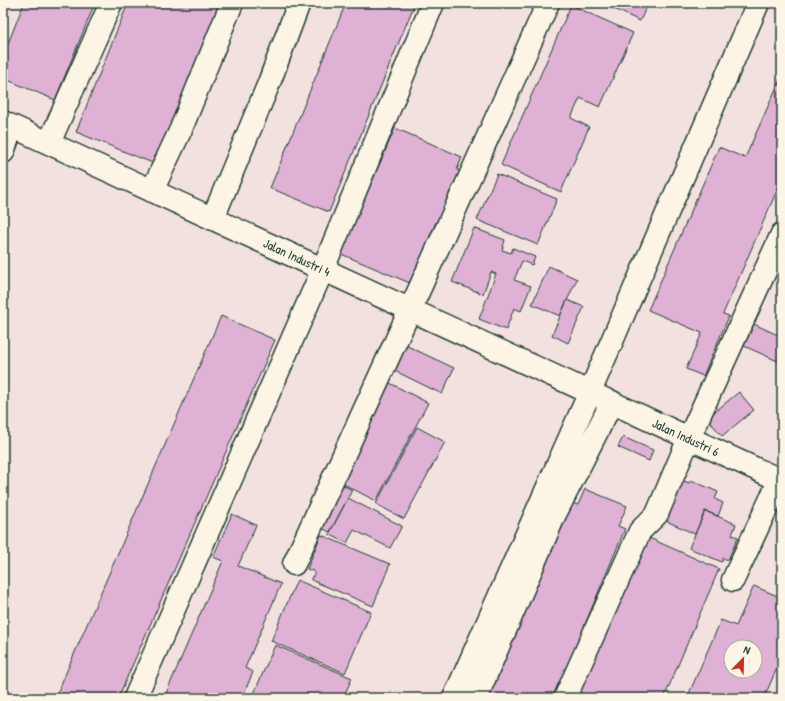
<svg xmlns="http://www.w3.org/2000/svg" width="785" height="701" font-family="'Patrick Hand',sans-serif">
	<rect width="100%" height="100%" fill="#fcf5e5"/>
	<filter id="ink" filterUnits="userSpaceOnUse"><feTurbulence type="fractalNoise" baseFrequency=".025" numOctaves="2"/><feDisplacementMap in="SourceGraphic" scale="8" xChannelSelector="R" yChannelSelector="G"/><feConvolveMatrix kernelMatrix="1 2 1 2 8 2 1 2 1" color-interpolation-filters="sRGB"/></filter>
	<g filter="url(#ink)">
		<!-- built -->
		<path fill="#f3e1e0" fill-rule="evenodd" d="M 3,3 L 782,3 L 782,698 L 3,698 ZM 731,647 L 755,647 L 755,671 L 731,671 Z"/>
		<!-- building -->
		<path fill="#dfb2d5" stroke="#1f3d34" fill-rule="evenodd" d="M 24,3 L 95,3 L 55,100 L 3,78 L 3,56 Z
			M 128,3 L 225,3 L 160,166 L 76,132 Z
			M 346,3 L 415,3 L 329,212 L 270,188 Z
			M 601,3 L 648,3 L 640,21 Z
			M 571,5 L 633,33 L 600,107 L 580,98 L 571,118 L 589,127 L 561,192 L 501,165 Z
			M 782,74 L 782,86 L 778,84 Z
			M 778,84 L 782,86 L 782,190 L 778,188 L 723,314 L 729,316 L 703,376 L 686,369 L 702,333 L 648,310 L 719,147 L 745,158 Z
			M 395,128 L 462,157 L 457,170 L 462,172 L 456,186 L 453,185 L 446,200 L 450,202 L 441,224 L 436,222 L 424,250 L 428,251 L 421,267 L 417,266 L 410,283 L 341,254 Z
			M 497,174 L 557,199 L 538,245 L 477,220 Z
			M 474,228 L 505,240 L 502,250 L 511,253 L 513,248 L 535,257 L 532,265 L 522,261 L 514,280 L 531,286 L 521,311 L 514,308 L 506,330 L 479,319 L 496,274 L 491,272 L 483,294 L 452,282 Z
			M 549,266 L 577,279 L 560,316 L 532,304 Z
			M 567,300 L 584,307 L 568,343 L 552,335 Z
			M 221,316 L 275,340 L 118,698 L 55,698 Z
			M 754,324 L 782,337 L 782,363 L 744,346 Z
			M 403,344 L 454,368 L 442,394 L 391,369 Z
			M 386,381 L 428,403 L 376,501 L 334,479 Z
			M 739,392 L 754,410 L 722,436 L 707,418 Z
			M 417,427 L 445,442 L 404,519 L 376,504 Z
			M 623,437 L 653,450 L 649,461 L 618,447 Z
			M 679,479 L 689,483 L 691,480 L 718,492 L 715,499 L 723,503 L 718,516 L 705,511 L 695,534 L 662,519 Z
			M 335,481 L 352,490 L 330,532 L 313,524 Z
			M 585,489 L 627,506 L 618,526 L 625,529 L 554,698 L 489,698 L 570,502 L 578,505 Z
			M 348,498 L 402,526 L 390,548 L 354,530 L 347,543 L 329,534 Z
			M 705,511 L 736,524 L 732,535 L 738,537 L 728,560 L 723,558 L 722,562 L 689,548 Z
			M 232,514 L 256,525 L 238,566 L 281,584 L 245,668 L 253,672 L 242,698 L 164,698 L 223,561 L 213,557 Z
			M 321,535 L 390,564 L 373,606 L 311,580 L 315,572 L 307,569 Z
			M 647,537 L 719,569 L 664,698 L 577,698 Z
			M 297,580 L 371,612 L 345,673 L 271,641 Z
			M 754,586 L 782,598 L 782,631 L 777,643 L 782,646 L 782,656 L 764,698 L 687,698 L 721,620 L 736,626 ZM 731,647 L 755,647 L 755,671 L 731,671 Z
			M 275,645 L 352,678 L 343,698 L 252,698 Z"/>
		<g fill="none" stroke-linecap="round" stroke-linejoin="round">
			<!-- minor casing -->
			<g stroke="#1f3d34" stroke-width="25">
				<path id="minor" d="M 3,122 L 782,481
					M 49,143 L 111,3
					M 3,152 L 12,127
					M 152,191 L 181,129 L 232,3
					M 213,218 L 269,83 L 299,3
					M 294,564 L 410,310 L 548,3
					M 733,580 L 782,475
					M 135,698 L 323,269 L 433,3
					M 454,698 L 590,392 L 758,3
					M 476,698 L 555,514 L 612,402
					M 565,698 L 640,531 L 657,514 L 689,438 L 782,234"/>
			</g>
			<!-- minor -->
			<use href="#minor" stroke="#fcf5e5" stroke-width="22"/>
		</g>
	</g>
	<g text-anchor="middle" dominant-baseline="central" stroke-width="4" stroke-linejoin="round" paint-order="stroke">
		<!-- street labels -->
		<g font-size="13" fill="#1f3d34" stroke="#fcf5e5">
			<text transform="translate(297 257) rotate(25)">Jalan Industri 4</text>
			<text transform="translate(686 437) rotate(25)">Jalan Industri 6</text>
		</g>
	</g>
	<!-- margin -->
	<rect width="785" height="701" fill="none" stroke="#fcf5e5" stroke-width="16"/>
	<rect x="8" y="8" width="769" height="685" fill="none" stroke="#1f3d34" stroke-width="1.5" filter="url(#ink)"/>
	<!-- north arrow -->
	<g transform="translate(743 659) rotate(23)"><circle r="19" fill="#fcf5e5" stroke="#a4ab9e"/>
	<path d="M0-3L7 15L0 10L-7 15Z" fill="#c8321e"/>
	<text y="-6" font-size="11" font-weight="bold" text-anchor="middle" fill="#1f3d34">N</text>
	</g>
</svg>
